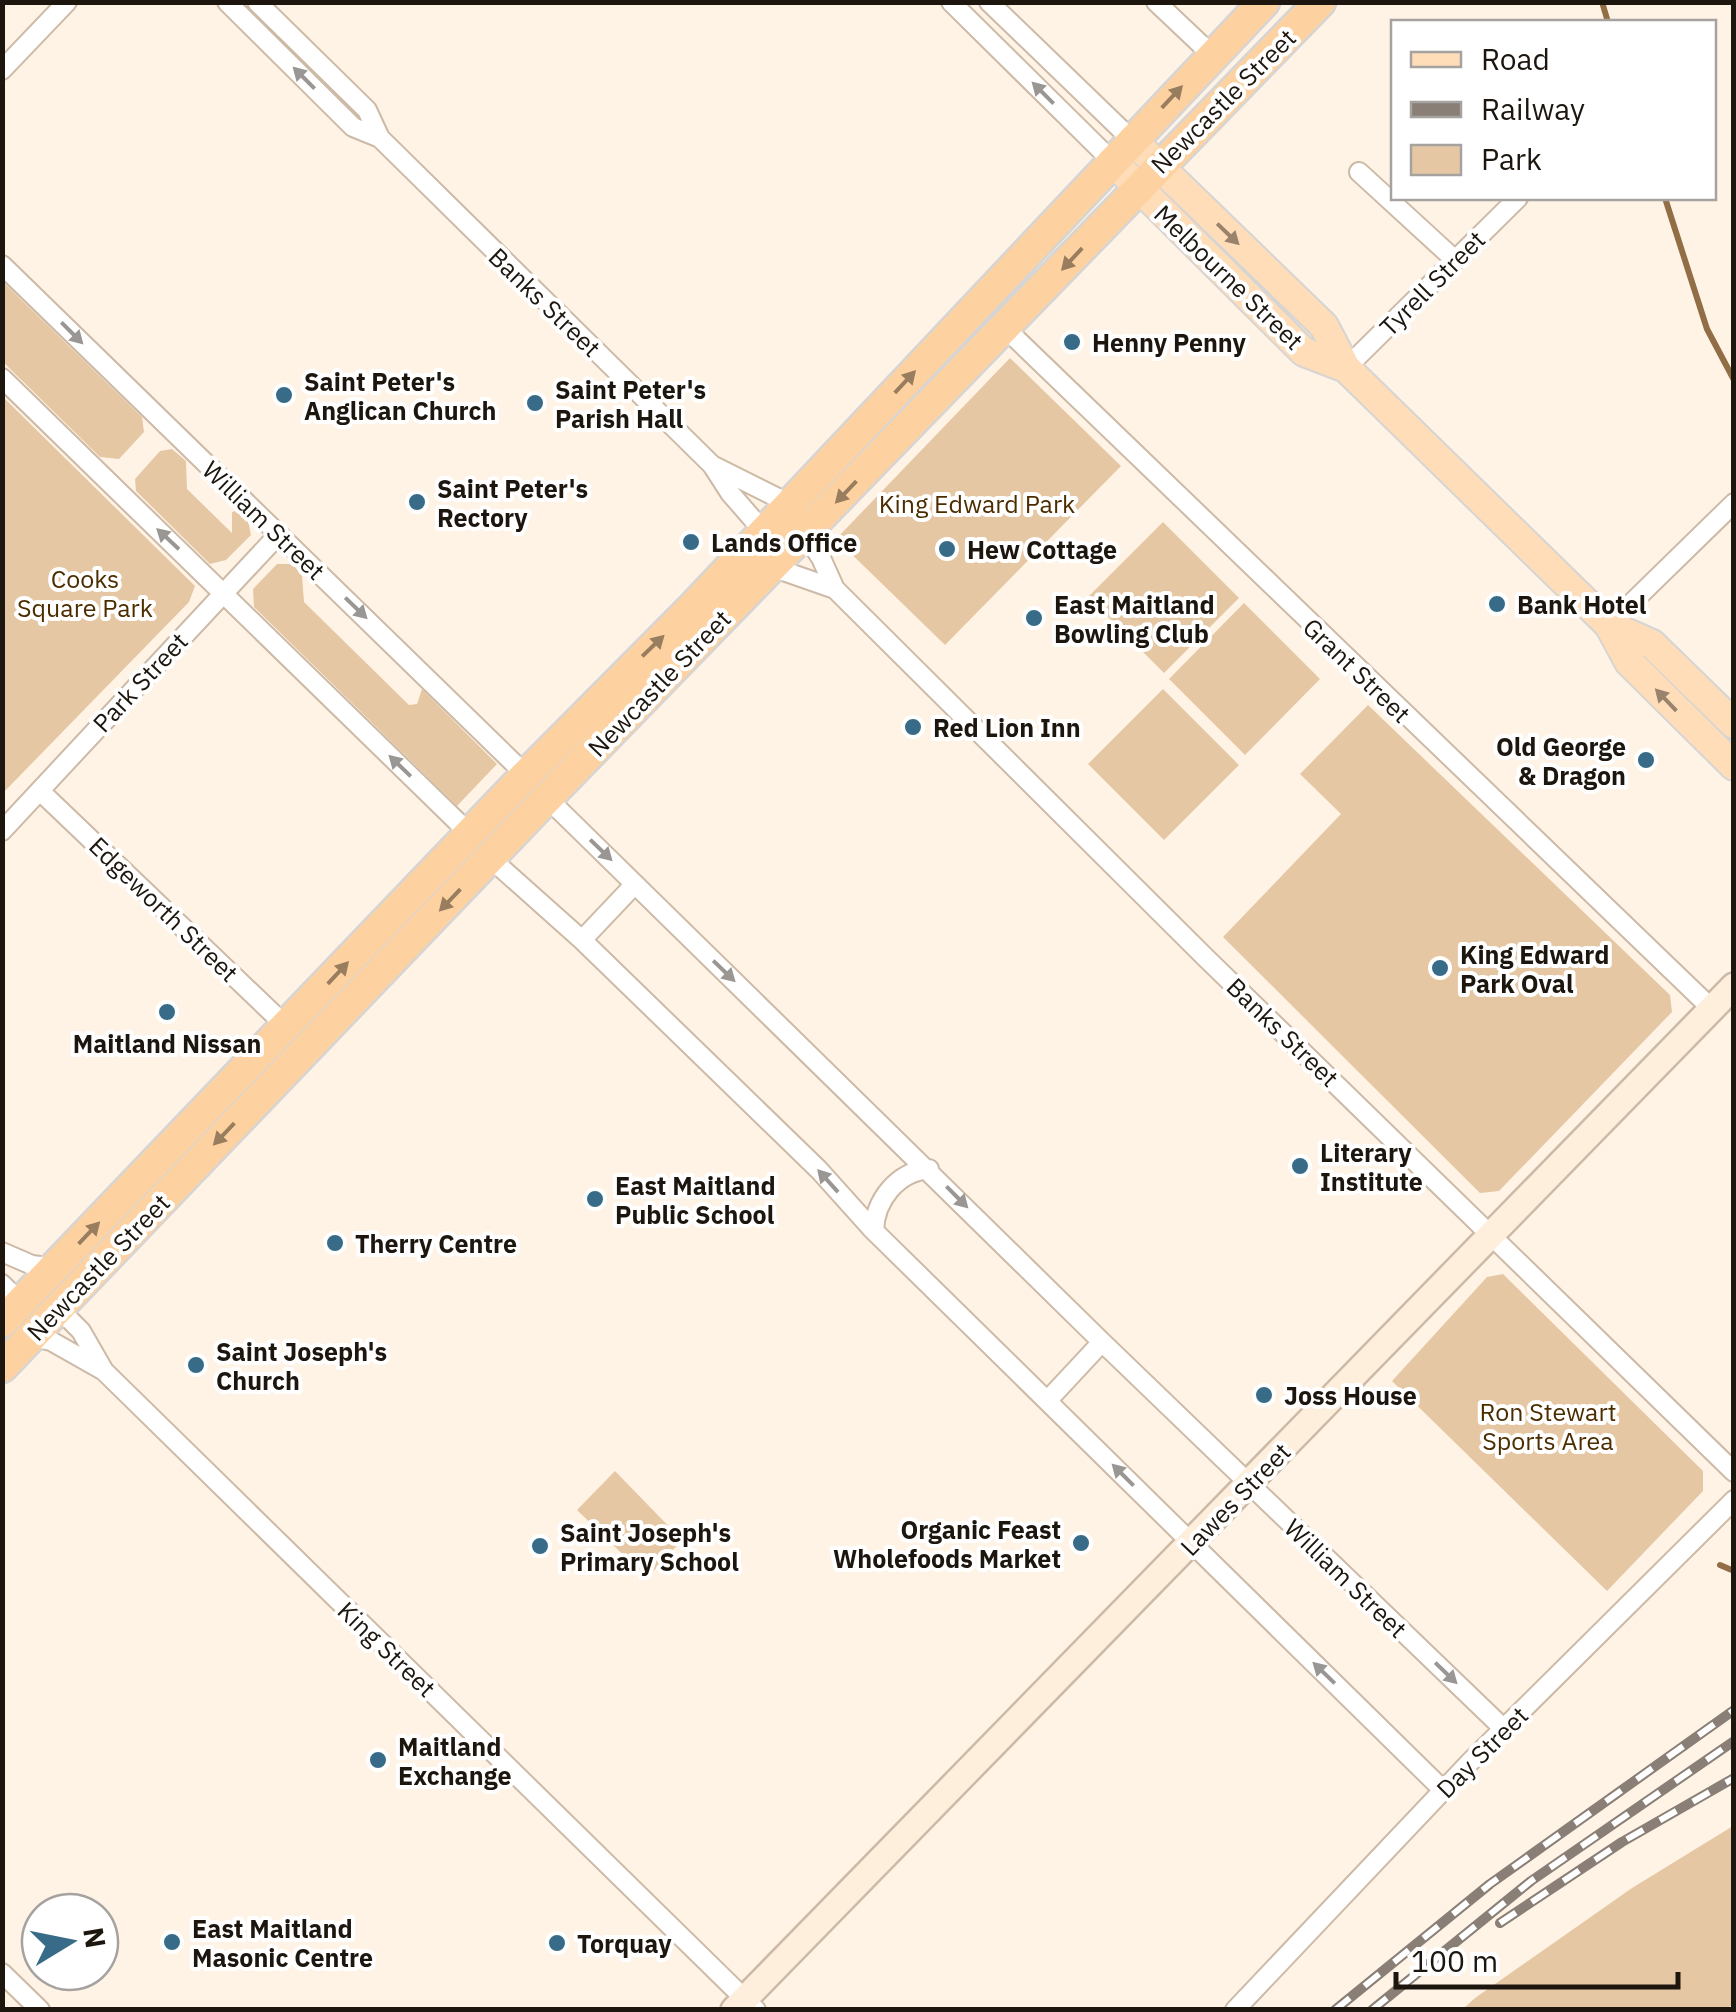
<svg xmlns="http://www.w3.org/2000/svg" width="1736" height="2012" font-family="'IBM Plex Sans',sans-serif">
	<rect width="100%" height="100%" fill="#fff3e6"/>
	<!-- green -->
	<path fill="#e6c7a4" d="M 2,281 L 142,417 L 144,432 L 119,459 L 100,457 L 3,362 Z
		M 1010,358 L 1121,466 L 945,645 L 836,539 Z
		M 2,396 L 195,586 L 189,602 L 3,793 Z
		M 172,449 L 186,461 L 187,489 L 232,533 L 232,512 L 239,510 L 248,520 L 251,535 L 226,560 L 210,564 L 136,491 L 135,479 L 160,451 Z
		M 1163,522 L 1239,598 L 1164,673 L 1088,597 Z
		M 277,564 L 292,564 L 302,575 L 304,602 L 409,705 L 417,704 L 422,689 L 497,764 L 457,806 L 254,607 L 253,589 Z
		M 1244,603 L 1320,679 L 1245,755 L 1169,679 Z
		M 1163,689 L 1239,765 L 1164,840 L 1088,764 Z
		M 1368,705 L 1670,995 L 1672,1012 L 1499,1191 L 1480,1193 L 1223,937 L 1341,814 L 1300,774 Z
		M 1503,1274 L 1703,1471 L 1703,1491 L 1607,1591 L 1392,1381 L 1487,1277 Z
		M 615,1471 L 682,1540 L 647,1578 L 577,1510 Z
		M 1733,1826 L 1734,2003 L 1727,2009 L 1463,2009 L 1475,1998 L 1632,1888 Z"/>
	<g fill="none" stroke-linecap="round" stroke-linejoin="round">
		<!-- stream -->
		<path stroke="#916e46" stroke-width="6" d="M 1602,2 L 1608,22
			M 1665,198 L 1707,329 L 1734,380
			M 1720,1565 L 1734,1571"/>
		<!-- minor casing -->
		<g stroke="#cdbaa6" stroke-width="22">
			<path id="minor" d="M 227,2 L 353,127 L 380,138
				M 257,2 L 367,110 L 380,138 L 712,465 L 730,493 L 764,532
				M 951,2 L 1112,161
				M 989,2 L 1132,140
				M 1156,2 L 1212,55
				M 2,70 L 67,2
				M 1359,172 L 1455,260
				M 2,265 L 526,775
				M 1006,329 L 1712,1009
				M 1346,368 L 1518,198
				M 2,378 L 470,834
				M 712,465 L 790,504
				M 805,534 L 821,558 L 835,589 L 1206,958 L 1734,1472
				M 772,567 L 835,589
				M 1609,625 L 1734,503
				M 40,791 L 287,1027
				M 547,798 L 1102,1342 L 1504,1729
				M 2,831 L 279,534
				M 490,858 L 582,940 L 819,1170 L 872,1229 L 1443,1790
				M 582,940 L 635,884
				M 874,1231 C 875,1200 897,1172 929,1169
				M 2,1252 L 32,1265 L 55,1268
				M 2,1284 L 21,1303
				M 59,1309 L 81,1331 L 104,1371
				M 32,1337 L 51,1341 L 104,1371 L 756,2010
				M 1048,1400 L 1102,1342
				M 2,1973 L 40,2010
				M 1235,2010 L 1470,1762 L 1734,1500"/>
		</g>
		<!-- secondary casing -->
		<g stroke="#cdbaa6" stroke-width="30">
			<path id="secondary" d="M 734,2010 L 1734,986"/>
		</g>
		<!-- primary casing -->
		<g stroke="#d6d5d4" stroke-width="32">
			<path id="primary" d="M 1132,140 L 1324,326 L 1346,368 L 1609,625 L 1629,662 L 1734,766
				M 1112,161 L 1304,352 L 1346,368
				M 1609,625 L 1652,644 L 1734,724"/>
		</g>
		<!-- trunk casing -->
		<g stroke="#d6d5d4" stroke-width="35">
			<path id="trunk" d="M 2,1322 L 526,775 L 694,606 L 1264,2
				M 2,1367 L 547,798 L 1320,2"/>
		</g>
		<!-- minor -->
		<use href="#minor" stroke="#fff" stroke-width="18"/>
		<!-- secondary -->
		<use href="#secondary" stroke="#feeedc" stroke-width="25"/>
		<!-- primary -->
		<use href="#primary" stroke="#feddb8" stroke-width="28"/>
		<!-- trunk -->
		<use href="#trunk" stroke="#fed2a0" stroke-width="30"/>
		<!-- rail casing -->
		<g stroke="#897f76" stroke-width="10">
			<path id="rail" d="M 1500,1923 L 1622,1842 L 1734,1778
				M 1335,2010 L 1490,1884 L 1734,1710
				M 1372,2010 L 1531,1881 L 1734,1741"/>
		</g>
		<!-- rail -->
		<use href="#rail" stroke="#fff" stroke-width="6" stroke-dasharray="19" stroke-linecap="butt"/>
	</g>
	<!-- one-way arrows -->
	<defs><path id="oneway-solid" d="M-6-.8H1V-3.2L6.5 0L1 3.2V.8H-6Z" transform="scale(2.5)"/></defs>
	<g fill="#999693">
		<use href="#oneway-solid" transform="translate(304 78) rotate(-135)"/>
		<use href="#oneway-solid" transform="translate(1043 93) rotate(-135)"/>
		<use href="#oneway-solid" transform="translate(72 333) rotate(45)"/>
		<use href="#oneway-solid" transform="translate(168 539) rotate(-137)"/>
		<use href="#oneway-solid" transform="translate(356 608) rotate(44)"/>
		<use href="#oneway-solid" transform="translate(400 766) rotate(-136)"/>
		<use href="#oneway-solid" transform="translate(601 850) rotate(44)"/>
		<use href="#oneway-solid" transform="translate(724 971) rotate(44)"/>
		<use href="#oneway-solid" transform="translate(828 1181) rotate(-132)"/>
		<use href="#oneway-solid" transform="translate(957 1197) rotate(45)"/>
		<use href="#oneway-solid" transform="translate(1123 1475) rotate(-135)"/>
		<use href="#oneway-solid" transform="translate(1324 1673) rotate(-136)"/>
		<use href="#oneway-solid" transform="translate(1446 1673) rotate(44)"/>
	</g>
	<g fill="#997d5f">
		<use href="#oneway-solid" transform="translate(1172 97) rotate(-47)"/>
		<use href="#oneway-solid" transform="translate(1072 259) rotate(133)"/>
		<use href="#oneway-solid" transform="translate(905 382) rotate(-47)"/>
		<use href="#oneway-solid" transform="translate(846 492) rotate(134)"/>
		<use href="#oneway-solid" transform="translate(653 646) rotate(-44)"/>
		<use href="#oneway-solid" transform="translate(450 900) rotate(134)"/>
		<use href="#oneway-solid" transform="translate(338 973) rotate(-47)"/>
		<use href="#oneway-solid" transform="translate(224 1134) rotate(134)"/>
		<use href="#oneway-solid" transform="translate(89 1233) rotate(-46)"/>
	</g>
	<g fill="#99836c">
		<use href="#oneway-solid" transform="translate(1228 234) rotate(44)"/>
		<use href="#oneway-solid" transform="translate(1666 700) rotate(-134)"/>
	</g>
	<!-- markers -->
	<g fill="#376b87" stroke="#fff" stroke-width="4">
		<circle cx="1072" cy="342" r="10"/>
		<circle cx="284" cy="395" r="10"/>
		<circle cx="535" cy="403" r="10"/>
		<circle cx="417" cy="502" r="10"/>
		<circle cx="691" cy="542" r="10"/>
		<circle cx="947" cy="549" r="10"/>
		<circle cx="1497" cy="604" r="10"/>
		<circle cx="1034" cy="618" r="10"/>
		<circle cx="913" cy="727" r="10"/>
		<circle cx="1646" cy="760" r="10"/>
		<circle cx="1440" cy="968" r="10"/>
		<circle cx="167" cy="1012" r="10"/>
		<circle cx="1300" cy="1166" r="10"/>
		<circle cx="595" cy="1199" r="10"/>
		<circle cx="335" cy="1243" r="10"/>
		<circle cx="196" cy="1365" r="10"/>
		<circle cx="1264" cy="1395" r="10"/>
		<circle cx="1081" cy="1543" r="10"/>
		<circle cx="540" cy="1546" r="10"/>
		<circle cx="378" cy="1760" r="10"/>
		<circle cx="172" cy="1942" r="10"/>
		<circle cx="557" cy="1943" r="10"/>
	</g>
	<g text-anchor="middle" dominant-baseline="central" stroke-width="8" stroke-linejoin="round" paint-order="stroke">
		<!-- street labels -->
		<g font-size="25" fill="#1d160f" stroke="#fff">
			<text transform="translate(1223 101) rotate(-45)">Newcastle Street</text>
			<text transform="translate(1229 277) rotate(44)">Melbourne Street</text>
			<text transform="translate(1432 283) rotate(-45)">Tyrell Street</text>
			<text transform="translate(545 302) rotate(44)">Banks Street</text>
			<text transform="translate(264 520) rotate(44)">William Street</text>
			<text transform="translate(1357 670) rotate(44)">Grant Street</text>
			<text transform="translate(140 682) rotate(-47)">Park Street</text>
			<text transform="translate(659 683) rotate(-46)">Newcastle Street</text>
			<text transform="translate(164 909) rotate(44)">Edgeworth Street</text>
			<text transform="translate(1283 1032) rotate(44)">Banks Street</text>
			<text transform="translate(98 1267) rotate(-46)">Newcastle Street</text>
			<text transform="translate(1235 1499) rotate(-46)">Lawes Street</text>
			<text transform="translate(1346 1578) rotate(44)">William Street</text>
			<text transform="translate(387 1649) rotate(44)">King Street</text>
			<text transform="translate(1482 1752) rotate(-45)">Day Street</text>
		</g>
		<!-- poi labels -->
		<g font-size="25" font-weight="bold" fill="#1d160f" stroke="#fff" text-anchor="start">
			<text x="1092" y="342">Henny Penny</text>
			<text x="304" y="381">Saint Peter's<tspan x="304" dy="29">Anglican Church</tspan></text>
			<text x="555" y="389">Saint Peter's<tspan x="555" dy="29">Parish Hall</tspan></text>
			<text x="437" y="488">Saint Peter's<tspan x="437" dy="29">Rectory</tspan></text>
			<text x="711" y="542">Lands Office</text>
			<text x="967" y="549">Hew Cottage</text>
			<text x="1054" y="604">East Maitland<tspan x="1054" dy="29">Bowling Club</tspan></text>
			<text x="1517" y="604">Bank Hotel</text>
			<text x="933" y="727">Red Lion Inn</text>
			<text x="1626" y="746" text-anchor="end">Old George<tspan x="1626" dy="29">&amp; Dragon</tspan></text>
			<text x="1460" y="954">King Edward<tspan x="1460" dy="29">Park Oval</tspan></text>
			<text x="167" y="1043" text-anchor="middle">Maitland Nissan</text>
			<text x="1320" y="1152">Literary<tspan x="1320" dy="29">Institute</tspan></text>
			<text x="615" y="1185">East Maitland<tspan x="615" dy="29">Public School</tspan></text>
			<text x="355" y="1243">Therry Centre</text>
			<text x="216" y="1351">Saint Joseph's<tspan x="216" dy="29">Church</tspan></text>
			<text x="1284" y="1395">Joss House</text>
			<text x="1061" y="1529" text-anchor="end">Organic Feast<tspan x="1061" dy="29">Wholefoods Market</tspan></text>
			<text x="560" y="1532">Saint Joseph's<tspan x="560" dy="29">Primary School</tspan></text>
			<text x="398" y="1746">Maitland<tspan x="398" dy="29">Exchange</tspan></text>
			<text x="192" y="1928">East Maitland<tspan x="192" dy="29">Masonic Centre</tspan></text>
			<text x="577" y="1943">Torquay</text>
		</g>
		<!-- park labels -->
		<g font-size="25" fill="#4c2d00" stroke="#fff">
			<text x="977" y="503">King Edward Park</text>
			<text x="85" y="578">Cooks<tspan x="85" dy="29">Square Park</tspan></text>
			<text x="1548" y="1411">Ron Stewart<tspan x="1548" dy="29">Sports Area</tspan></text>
		</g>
	</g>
	<!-- border -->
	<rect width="1736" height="2012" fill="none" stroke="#1d160f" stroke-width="10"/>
	<!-- legend -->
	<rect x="1391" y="20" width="325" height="180" fill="#ffffff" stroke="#a5a29f" stroke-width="2.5"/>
	<rect x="1411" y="52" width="50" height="15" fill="#feddb8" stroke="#a5a29f" stroke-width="2.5"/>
	<text x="1481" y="70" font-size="30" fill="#1d160f">Road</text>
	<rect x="1411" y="102" width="50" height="15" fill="#897f76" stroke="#a5a29f" stroke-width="2.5"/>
	<text x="1481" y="120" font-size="30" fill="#1d160f">Railway</text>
	<rect x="1411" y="145" width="50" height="30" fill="#e6c7a4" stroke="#a5a29f" stroke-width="2.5"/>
	<text x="1481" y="170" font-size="30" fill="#1d160f">Park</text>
	<!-- north arrow -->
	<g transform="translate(70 1942) rotate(80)"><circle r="48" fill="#ffffff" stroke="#a5a29f" stroke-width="2.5"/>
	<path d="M0-8L18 38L0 25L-18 38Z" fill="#376b87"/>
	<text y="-15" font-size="28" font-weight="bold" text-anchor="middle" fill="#1d160f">N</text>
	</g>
	<!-- scale -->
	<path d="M1396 1972v15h282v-15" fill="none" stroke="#1d160f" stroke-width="5"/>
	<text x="1411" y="1972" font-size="30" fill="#1d160f" stroke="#ffffff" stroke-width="8" paint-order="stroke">100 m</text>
</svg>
